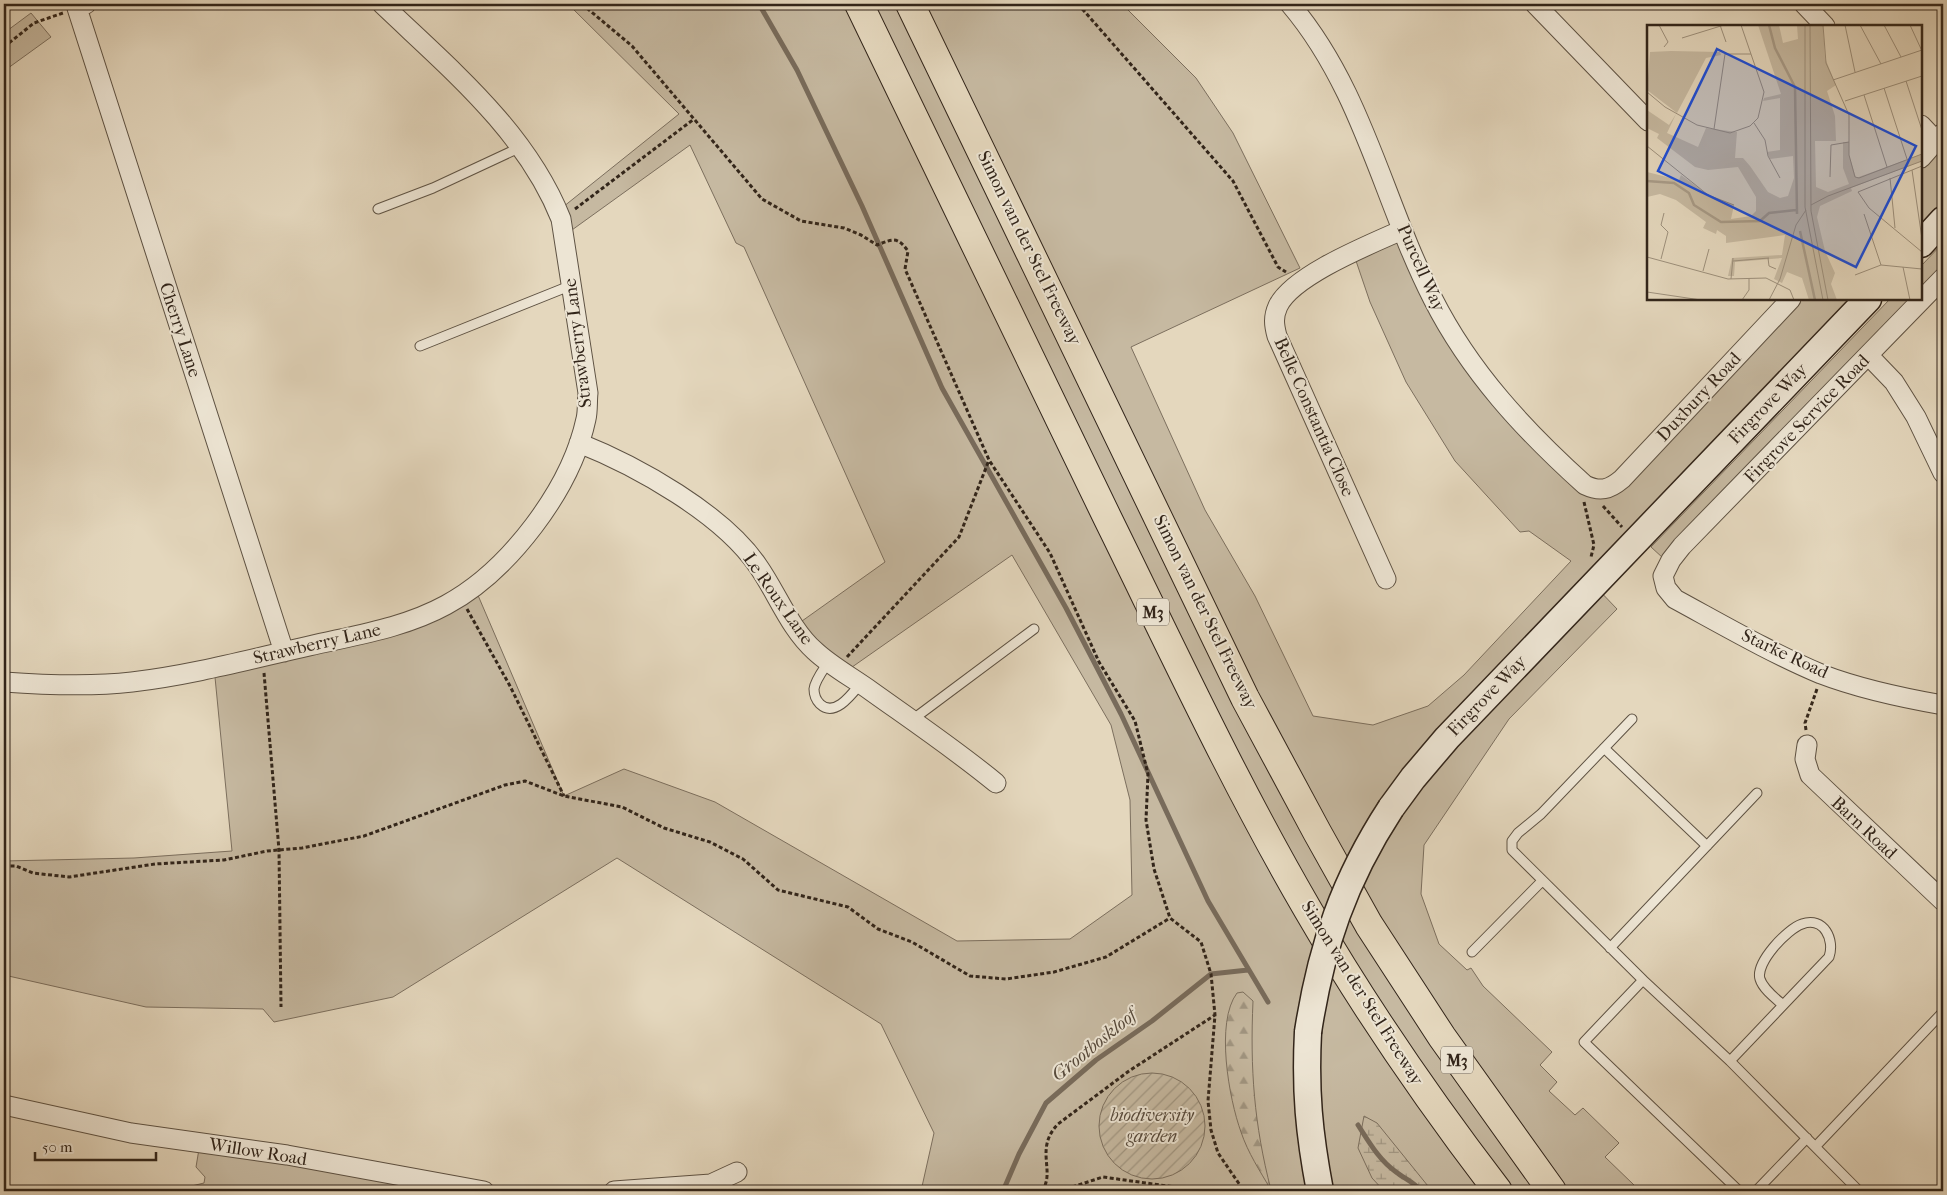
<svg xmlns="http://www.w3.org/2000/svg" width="1947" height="1195" font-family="'IM FELL French Canon',serif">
	<defs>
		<pattern id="forest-firs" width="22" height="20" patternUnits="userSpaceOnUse" patternTransform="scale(1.25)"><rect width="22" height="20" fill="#c6b9a1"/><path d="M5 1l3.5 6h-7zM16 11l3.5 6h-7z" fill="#a19682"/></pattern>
		<pattern id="wetland-marsh" width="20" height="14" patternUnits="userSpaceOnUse" patternTransform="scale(1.25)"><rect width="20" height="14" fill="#c6b9a1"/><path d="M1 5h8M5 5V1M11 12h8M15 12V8" fill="none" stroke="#a19682"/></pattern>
		<pattern id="garden-furrows" width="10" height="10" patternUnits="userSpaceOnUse" patternTransform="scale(1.25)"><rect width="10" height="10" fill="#c6b9a1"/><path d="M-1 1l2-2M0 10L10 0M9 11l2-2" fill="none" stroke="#a19682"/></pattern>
	</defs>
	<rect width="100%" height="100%" fill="#e4d7bd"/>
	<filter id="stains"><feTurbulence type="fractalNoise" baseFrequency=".004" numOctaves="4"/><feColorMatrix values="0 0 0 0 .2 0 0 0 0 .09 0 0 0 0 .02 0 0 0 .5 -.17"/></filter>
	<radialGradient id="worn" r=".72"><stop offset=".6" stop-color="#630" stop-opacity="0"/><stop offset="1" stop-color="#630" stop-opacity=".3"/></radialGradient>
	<!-- grass -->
	<path fill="#c6b9a1" stroke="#7c6f5e" d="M 568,4 L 1122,4 L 1196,78 L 1233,133 L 1300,268 L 1131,347 L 1205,510 L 1255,596 L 1313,716 L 1373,725 L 1428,706 L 1464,675 L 1571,561 L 1529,531 L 1520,532 L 1455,461 L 1406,382 L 1370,302 L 1353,252 L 1402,230 L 1497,398 L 1605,490 L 1791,299 L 1868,299 L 1594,585 L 1617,609 L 1509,719 L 1424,845 L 1421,894 L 1439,944 L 1467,970 L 1471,968 L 1483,986 L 1552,1052 L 1540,1065 L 1557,1082 L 1549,1091 L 1575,1115 L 1583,1108 L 1619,1143 L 1605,1157 L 1634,1185 L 1632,1187 L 1636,1191 L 921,1191 L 934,1133 L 881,1024 L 617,858 L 393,997 L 274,1022 L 263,1009 L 146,1007 L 4,975 L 4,861 L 134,858 L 232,851 L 214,667 L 383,630 L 474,586 L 564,796 L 624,769 L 715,802 L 957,941 L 1070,939 L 1132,895 L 1130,800 L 1111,725 L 1012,555 L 845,672 L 795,626 L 885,562 L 744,247 L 736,243 L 690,145 L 565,235 L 558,211 L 679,114 Z
		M 31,13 L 51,37 L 4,71 L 4,33 Z
		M 1943,133 L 1943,220 L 1921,244 L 1921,158 Z
		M 1943,243 L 1943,267 L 1921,290 L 1921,266 Z
		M 1890,299 L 1913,299 L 1663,558 L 1651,547 Z
		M 200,1143 L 484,1191 L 171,1191 L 204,1183 L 205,1177 L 196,1167 Z"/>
	<!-- forest -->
	<path fill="url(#forest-firs)" stroke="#7c6f5e" d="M 1243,992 L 1253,1001 C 1250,1069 1254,1124 1271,1190 C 1260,1171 1248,1153 1241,1132 C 1229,1099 1215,1022 1237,993 Z"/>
	<!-- wetland -->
	<path fill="url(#wetland-marsh)" stroke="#7c6f5e" d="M 1364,1116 L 1377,1123 L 1432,1191 L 1384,1191 L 1372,1178 L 1358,1148 Z"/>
	<!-- garden -->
	<path fill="url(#garden-furrows)" stroke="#7c6f5e" d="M1099 1126a53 53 0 1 1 106 0a53 53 0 1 1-106 0Z"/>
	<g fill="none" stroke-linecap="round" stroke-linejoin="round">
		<!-- stream -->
		<path stroke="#786b5b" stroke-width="5" d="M 759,4 L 797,70 L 862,206 L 942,388 L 1066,608 L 1121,714 L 1208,901 L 1268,1002
			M 1358,1125 C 1369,1142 1379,1160 1396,1172 C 1405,1179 1414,1182 1421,1191
			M 1003,1191 L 1019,1154 L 1046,1103 L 1096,1060 L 1152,1021 L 1211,974 L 1248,970"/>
		<!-- lane casing -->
		<g stroke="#5e5243" stroke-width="11">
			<path id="lane" d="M 378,209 L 433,188 L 521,147
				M 420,346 L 572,285
				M 829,661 C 824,669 815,680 814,689 C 814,694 816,700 820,704 C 835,718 852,694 861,683
				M 1632,719 L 1541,814 L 1518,833 L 1512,841 L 1512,850 L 1643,980 L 1730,1061 L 1859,1191
				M 912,720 L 1034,629
				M 1604,748 L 1707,846
				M 1610,948 L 1757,793
				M 1472,952 L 1542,881
				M 1643,980 L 1584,1042 L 1739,1191
				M 1730,1061 L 1829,957 C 1835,940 1824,916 1802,924 C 1787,929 1755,963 1760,979 C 1763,989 1775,998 1783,1005
				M 1816,1146 L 1943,1012
				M 1756,1191 L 1807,1138"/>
		</g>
		<!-- street casing -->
		<g stroke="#5e5243" stroke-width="21">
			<path id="street" d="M 86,4 L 77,8 L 284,652
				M 1290,4 C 1363,90 1383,201 1433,299 C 1470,372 1524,430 1585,485 C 1600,492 1609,490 1622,479 L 1791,299
				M 1535,4 L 1648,121
				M 1804,4 L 1825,26
				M 1921,125 L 1936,141
				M 1921,158 L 1943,133
				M 1943,278 L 1682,546 L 1671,560 L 1663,576 L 1666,588 L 1675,599 C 1723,625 1771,653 1821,674 C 1860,689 1903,698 1943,705
				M 1869,356 L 1894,382 L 1916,417 L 1943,473
				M 579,443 C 637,466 723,514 758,566 C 777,593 790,629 815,651 C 831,666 853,678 871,691 C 913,721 956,750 996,783
				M 1386,579 L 1277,336 C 1274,325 1273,317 1278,306 C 1293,275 1371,244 1402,230
				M 4,682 C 46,685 90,687 132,682 C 192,675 251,659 309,646 C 356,635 404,628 446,605 C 509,571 571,489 586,419 C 588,411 587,401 588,393 L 561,219 C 526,131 450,69 382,4
				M 1807,745 L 1805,759 L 1810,775 L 1943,901
				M 4,1105 L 131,1133 L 287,1155 L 484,1191
				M 614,1191 L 711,1184 L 737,1172"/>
		</g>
		<!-- secondary casing -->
		<g stroke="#32251a" stroke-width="29">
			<path id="secondary" d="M 1921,244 L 1943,220
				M 1391,808 L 1413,778 L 1447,738 L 1868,299
				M 1308,1032 C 1305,1091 1309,1133 1320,1191"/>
		</g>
		<!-- highway casing -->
		<g stroke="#32251a" stroke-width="30">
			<path id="highway" d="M 859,4 C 941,175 1024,346 1107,517 C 1172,649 1234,783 1308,910 C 1365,1008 1429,1101 1498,1191
				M 910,4 L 1245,698 L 1317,832 L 1369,925 L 1442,1037 L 1552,1191"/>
		</g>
		<!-- path -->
		<path stroke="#32251a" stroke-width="3" stroke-dasharray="4 2.5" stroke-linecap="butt" d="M 582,4 L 632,46 L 762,199 L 801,221 L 844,228 L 861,235 L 877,245 C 893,239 897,236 908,251 L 905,269 L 989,460 L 1050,553 L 1099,662 L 1135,721 L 1148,774 L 1146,820 L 1154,869 L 1170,918 L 1201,942 L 1211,974 L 1215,1015 L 1208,1101 L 1211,1130 L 1218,1153 L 1244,1191
			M 1078,4 L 1233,181 L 1278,267 L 1286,272
			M 4,47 L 34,23 L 63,13
			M 575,209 L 694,119
			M 1584,502 L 1594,545 L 1591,557
			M 1603,506 L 1622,527
			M 467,609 L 510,686 L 564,796
			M 847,657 L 959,537 L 989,460
			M 264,673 L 279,850 L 281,1007
			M 1806,730 L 1805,723 L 1817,689
			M 4,866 L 16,866 L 33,873 L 69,877 L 155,864 L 224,860 L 267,851 L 302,848 L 364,836 L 505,785 L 525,781 L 564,796 L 622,807 L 664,828 L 710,842 L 743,859 L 778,890 L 848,907 L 878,929 L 912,942 L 970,976 L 1006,979 L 1054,972 L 1106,957 L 1170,918
			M 1042,1191 C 1056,1171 1034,1149 1058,1124 L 1129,1071 L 1215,1015
			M 1060,1191 L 1103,1177 L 1203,1191"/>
		<!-- lane -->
		<use href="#lane" stroke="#ede5d4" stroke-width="9"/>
		<!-- street -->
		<use href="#street" stroke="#ede5d4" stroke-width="19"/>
		<!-- secondary -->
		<use href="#secondary" stroke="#ede5d4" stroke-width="26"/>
		<!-- highway -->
		<use href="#highway" stroke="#e4d7bd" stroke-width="28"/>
		<!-- secondary-bridge casing -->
		<g stroke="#32251a" stroke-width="29" stroke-linecap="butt">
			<path id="secondary-bridge" d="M 1308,1032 C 1321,947 1344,880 1391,808"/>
		</g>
		<!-- secondary-bridge -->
		<use href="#secondary-bridge" stroke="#ede5d4" stroke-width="26"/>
	</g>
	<g text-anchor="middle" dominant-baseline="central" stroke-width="4" stroke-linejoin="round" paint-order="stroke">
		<!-- shield labels -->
		<g fill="#ede5d4" stroke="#6a5f52" stroke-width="1">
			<rect x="1137" y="598.5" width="32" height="27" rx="4"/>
			<rect x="1441" y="1046.5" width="32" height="27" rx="4"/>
		</g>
		<g font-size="16" font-weight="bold" fill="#32251a">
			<text x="1153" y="612">M3</text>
			<text x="1457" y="1060">M3</text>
		</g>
		<!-- street labels -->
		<g font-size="18" fill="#32251a" stroke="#ede5d4">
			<text transform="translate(1029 248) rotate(64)">Simon van der Stel Freeway</text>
			<text transform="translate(1421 268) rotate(66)">Purcell Way</text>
			<text transform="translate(180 330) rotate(72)">Cherry Lane</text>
			<text transform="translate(578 343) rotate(-97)">Strawberry Lane</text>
			<text transform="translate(1699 397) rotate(-47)">Duxbury Road</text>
			<text transform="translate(1768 404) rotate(-46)">Firgrove Way</text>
			<text transform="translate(1314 417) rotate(66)">Belle Constantia Close</text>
			<text transform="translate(1807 419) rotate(-46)">Firgrove Service Road</text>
			<text transform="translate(778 599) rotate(55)">Le Roux Lane</text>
			<text transform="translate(1205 612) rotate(64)">Simon van der Stel Freeway</text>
			<text transform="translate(317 644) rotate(-13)">Strawberry Lane</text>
			<text transform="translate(1785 654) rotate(25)">Starke Road</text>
			<text transform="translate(1487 696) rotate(-46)">Firgrove Way</text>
			<text transform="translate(1864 828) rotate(43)">Barn Road</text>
			<text transform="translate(1362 993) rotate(58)">Simon van der Stel Freeway</text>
			<text transform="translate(258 1152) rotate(9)">Willow Road</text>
		</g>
		<!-- park labels -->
		<g font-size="18" font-style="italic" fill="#574a3c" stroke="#ede5d4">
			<text x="1152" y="1115">biodiversity<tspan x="1152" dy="21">garden</tspan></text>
		</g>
		<!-- water labels -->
		<g font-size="19" font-style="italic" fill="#55483a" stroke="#ede5d4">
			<text transform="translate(1094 1045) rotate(-39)">Grootboskloof</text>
		</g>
	</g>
	<!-- overview -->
	<g transform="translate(1647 25)">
		<rect width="275" height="275" fill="#e4d7bd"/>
		<path d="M 111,0 L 132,0 L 136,18 L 151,14 L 150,0 L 176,0 L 178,33 L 189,60 L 180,66 L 188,91 L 189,116 L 168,116 L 169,162 L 181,167 L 202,159 L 196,143 L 196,117 L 202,117 L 202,130 L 209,153 L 275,129 L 275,136 L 204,163 L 205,166 L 173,181 L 170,192 L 178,226 L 188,248 L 184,259 L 190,275 L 162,275 L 155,253 L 140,247 L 135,258 L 127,254 L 135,233 L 88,237 L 87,251 L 81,251 L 85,233 L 135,230 L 138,210 L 79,218 L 79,211 L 70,205 L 69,209 L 56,203 L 59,197 L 29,175 L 13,169 L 0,172 L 0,147 L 32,155 L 34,150 L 61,170 L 87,180 L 84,194 L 104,191 L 109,186 L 109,172 L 91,142 L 61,145 L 48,142 L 10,113 L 12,109 L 0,103 L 0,85 L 22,100 L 29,89 L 20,108 L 51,122 L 59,103 L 90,107 L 88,133 L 96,133 L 103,141 L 121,167 L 133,173 L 141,171 L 147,153 L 146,131 L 123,134 L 120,127 L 133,125 L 133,73 L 116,76 L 117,73 L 134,69 ZM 24,26 L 73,27 L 74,30 L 59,33 L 30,88 L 0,65 L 3,27 Z" fill="#c6b9a1"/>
		<path d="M 154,205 L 157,214 L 165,257 L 154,226 Z" fill="#c6b9a1"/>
		<path fill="none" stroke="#a79a86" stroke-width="2.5" d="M 122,0 L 128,23 L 148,62 L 150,189M 0,156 L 27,158 L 42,168 L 47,180 L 74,197 L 113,196 L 122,188 L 149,185M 153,206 L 168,275"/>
		<path fill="none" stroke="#9d907c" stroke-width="1" d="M 12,0 L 21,17 L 17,22M 73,0 L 79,17M 158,0 L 158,182 L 176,275M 163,0 L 164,186 L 181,275M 176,0 L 179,38 L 202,90 L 202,130 L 208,152 L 212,153 L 275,129M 198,0 L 208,47M 213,0 L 234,39M 237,0 L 254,32M 263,0 L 275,26M 35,13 L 77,0M 186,55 L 275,25M 259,56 L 275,105M 237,63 L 260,134M 0,67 L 18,82 L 50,100 L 83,108 L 103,101 L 111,93 L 117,67 L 94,0M 217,70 L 240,142M 198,76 L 275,51M 107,98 L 118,115 L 121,131 L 133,153M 67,104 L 78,29 L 104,29M 0,121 L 61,170 L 87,180M 275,141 L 211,167 L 222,183 L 275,227M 265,145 L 275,214M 183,152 L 184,120 L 202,117M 243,153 L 248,203M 164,180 L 181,171 L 275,136M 17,188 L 14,200 L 21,207M 217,189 L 234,240M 0,232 L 81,254 L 119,253 L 143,265 L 147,275M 121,233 L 122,241 L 129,244M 14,234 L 21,207M 86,236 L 122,233M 256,242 L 263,275M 56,246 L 62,224M 208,250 L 234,240 L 275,244M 84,254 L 86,233M 0,267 L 54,275M 95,275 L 102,265 L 102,253M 122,275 L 133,254 L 149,200 L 159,185"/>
		<path fill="#1d4ed8" fill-opacity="0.15" stroke="#1d4ed8" stroke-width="2.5" d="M 70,24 L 269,121 L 209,242 L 11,146 Z"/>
		<rect width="275" height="275" fill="none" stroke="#32251a" stroke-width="2.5"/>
	</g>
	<!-- margin -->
	<rect width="1947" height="1195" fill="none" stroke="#e4d7bd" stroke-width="20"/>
	<rect x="5" y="5" width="1937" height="1185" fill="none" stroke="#32251a" stroke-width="2.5"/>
	<rect x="10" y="10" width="1927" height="1175" fill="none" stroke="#32251a"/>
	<!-- scale -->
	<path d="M35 1152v8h121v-8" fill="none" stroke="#32251a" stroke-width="2.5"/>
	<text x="42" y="1152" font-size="15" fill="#32251a" stroke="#ede5d4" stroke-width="4" paint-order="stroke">50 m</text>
	<rect width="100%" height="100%" filter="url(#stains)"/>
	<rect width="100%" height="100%" fill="url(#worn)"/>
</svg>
